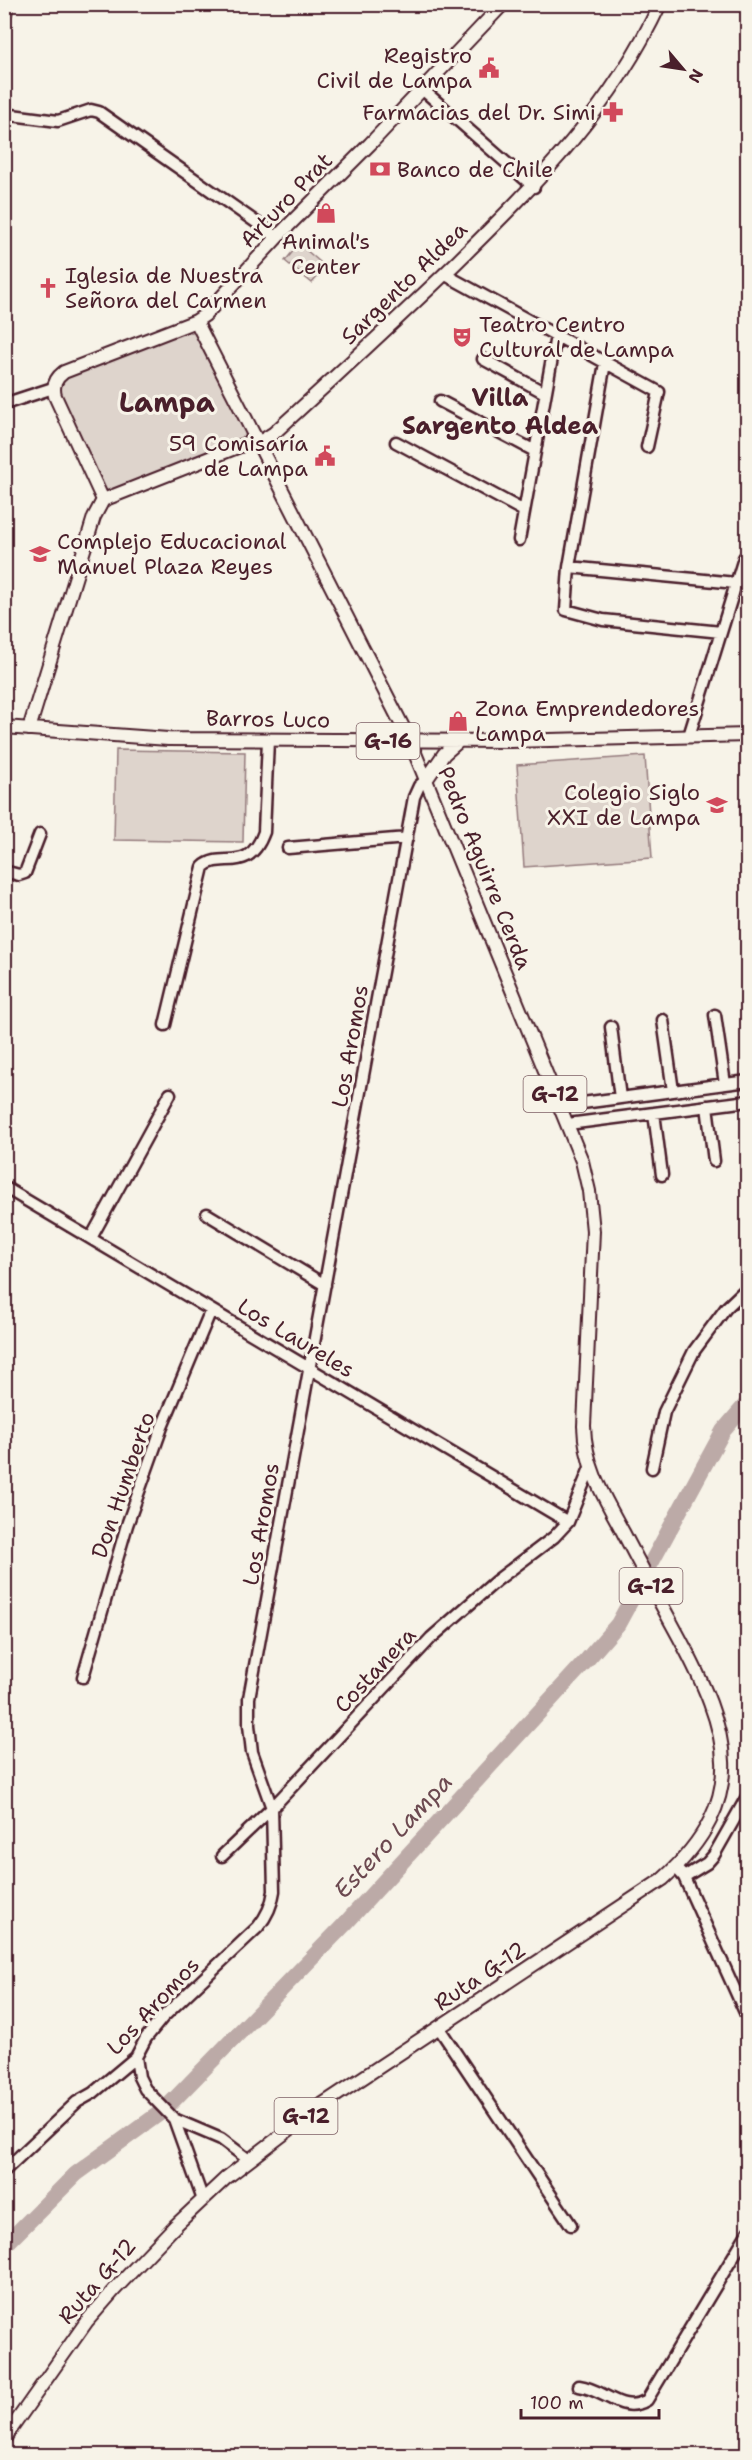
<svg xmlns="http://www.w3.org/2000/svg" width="752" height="2460" font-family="'Shantell Sans',sans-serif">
	<rect width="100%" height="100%" fill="#f7f3e8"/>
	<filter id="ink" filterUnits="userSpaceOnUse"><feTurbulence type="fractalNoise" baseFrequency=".0167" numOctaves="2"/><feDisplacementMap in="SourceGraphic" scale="12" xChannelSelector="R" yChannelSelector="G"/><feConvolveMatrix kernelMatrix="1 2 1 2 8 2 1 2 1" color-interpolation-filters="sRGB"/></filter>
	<g filter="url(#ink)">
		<!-- green -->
		<path fill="#ded4cc" stroke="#947a7c" stroke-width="1.5" d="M 299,244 L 326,267 L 312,283 L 285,261 Z
			M 188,331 L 196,334 L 246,431 L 245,436 L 238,442 L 110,492 L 103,491 L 59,394 L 59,385 L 64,378 Z
			M 116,750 L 245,752 L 243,842 L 114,840 Z
			M 645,756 L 652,858 L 524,867 L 517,765 Z"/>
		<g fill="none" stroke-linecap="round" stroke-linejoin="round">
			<!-- river -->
			<path stroke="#bcaaa7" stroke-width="16" d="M 4,2246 L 76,2174 L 164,2110 L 344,1925 L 585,1662 L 618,1624 L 723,1431 L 748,1402"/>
			<!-- minor casing -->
			<g stroke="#4a1f2b" stroke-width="15">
				<path id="minor" d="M 4,10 L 6,12
					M 422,89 L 534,187
					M 4,114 L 58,121 L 91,110 L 99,112 L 277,237
					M 444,274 L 659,392 L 647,447
					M 483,359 L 545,393
					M 605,363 L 569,567 L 566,610 L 603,620 L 721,632
					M 440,401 L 535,451
					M 4,404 L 53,388
					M 396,442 L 524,511
					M 519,540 L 556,336
					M 569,567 L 736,583
					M 689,736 L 744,558
					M 288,848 L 407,838
					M 4,871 L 19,875 L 25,873 L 40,834
					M 715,1015 L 725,1084
					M 663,1020 L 673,1091
					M 165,1025 L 203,867 C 222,850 248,876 264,832 L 268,740
					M 611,1027 L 620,1098
					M 560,1106 L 748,1081
					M 707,1106 L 714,1161
					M 654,1113 L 662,1175
					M 568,1124 L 748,1101
					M 4,1187 L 568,1522
					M 207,1214 L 325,1285
					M 91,1238 L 170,1094
					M 652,1468 L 664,1412 L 694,1351 L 726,1308 L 748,1287
					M 83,1677 L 127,1525 L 162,1427 L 211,1310
					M 222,1856 L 272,1808 L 431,1638 L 496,1581 L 554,1537 L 568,1522 L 590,1468
					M 675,1867 L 684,1877 L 748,2019
					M 684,1877 L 707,1863 L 714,1855 L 748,1795
					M 439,2028 L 571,2225
					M 136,2057 L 139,2077 L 145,2089 L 174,2119 L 221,2139 L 249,2160
					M 174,2119 L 203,2200
					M 4,2171 L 77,2102 L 93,2093 L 136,2057 L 146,2038 L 163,2017 L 258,1927 C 267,1916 272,1906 274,1891 L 272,1808 L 252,1752 L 249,1725 L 249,1698 L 414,797 L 419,786 L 426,780
					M 579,2386 C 606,2390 622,2415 647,2400 L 748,2232"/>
			</g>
			<!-- major casing -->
			<g stroke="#4a1f2b" stroke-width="16">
				<path id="major" d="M 103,500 L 245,444 L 263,440 L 274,433 C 336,376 398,319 458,261 C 538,182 612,108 660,4
					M 103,500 L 55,396 C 52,385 56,378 64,372 L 196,321 L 205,315 L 283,231 L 370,144 L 503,4
					M 4,727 L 168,739 L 510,741 L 748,735
					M 29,729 L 94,517 L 103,500
					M 426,780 L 444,754 L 459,741
					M 4,2439 L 87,2321 L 115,2289 L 176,2225 L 226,2178 L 320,2106 L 663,1879 C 752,1798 729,1731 679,1637 C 660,1602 641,1567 623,1532 C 604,1497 585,1467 584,1426 L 593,1231 L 589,1191 L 582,1161 L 410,741 L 196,321"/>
			</g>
			<!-- minor -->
			<use href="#minor" stroke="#f7f3e8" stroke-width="10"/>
			<!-- major -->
			<use href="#major" stroke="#f7f3e8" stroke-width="12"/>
		</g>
	</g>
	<!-- icons -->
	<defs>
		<g id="civic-bare" transform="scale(1.62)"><path d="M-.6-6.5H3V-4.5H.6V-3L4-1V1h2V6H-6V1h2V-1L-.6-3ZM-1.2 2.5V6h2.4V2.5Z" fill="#d1495b" stroke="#f7f3e8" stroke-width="2.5" paint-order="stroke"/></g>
		<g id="pharmacy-bare" transform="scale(1.62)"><path d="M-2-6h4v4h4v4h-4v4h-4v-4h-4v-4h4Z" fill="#d1495b" stroke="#f7f3e8" stroke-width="2.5" paint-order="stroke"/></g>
		<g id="bank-bare" transform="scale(1.62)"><path d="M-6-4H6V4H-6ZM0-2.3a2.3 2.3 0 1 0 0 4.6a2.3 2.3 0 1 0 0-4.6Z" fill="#d1495b" stroke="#f7f3e8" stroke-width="2.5" paint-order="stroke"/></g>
		<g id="shop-bare" transform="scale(1.62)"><path d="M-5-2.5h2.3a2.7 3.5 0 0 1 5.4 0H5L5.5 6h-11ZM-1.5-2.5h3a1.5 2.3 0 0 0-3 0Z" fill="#d1495b" stroke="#f7f3e8" stroke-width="2.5" paint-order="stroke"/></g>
		<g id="church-bare" transform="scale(1.62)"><path d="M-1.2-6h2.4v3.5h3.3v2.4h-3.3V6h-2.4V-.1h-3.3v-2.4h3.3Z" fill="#d1495b" stroke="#f7f3e8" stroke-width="2.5" paint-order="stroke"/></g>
		<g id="theatre-bare" transform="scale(1.62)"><path d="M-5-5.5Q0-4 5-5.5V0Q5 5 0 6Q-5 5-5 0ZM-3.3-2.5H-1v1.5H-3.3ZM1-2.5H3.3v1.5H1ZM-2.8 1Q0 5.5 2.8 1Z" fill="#d1495b" stroke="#f7f3e8" stroke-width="2.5" paint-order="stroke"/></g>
		<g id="school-bare" transform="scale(1.62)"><path d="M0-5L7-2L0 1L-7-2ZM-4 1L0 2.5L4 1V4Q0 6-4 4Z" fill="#d1495b" stroke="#f7f3e8" stroke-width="2.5" paint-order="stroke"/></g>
	</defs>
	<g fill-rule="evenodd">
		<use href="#civic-bare" x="489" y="68"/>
		<use href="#pharmacy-bare" x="613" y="112"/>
		<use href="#bank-bare" x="380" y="169"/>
		<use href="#shop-bare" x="326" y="213"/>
		<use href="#church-bare" x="48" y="288"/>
		<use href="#theatre-bare" x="462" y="337"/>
		<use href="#civic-bare" x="325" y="456"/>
		<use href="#school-bare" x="40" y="554"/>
		<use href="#shop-bare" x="458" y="721"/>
		<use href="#school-bare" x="717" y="805"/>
	</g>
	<g text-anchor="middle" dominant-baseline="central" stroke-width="6" stroke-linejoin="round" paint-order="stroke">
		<!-- shield labels -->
		<g fill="#f7f3e8" stroke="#7e5f64" stroke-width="1.5">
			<rect x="356.5" y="723" width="63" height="36" rx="4.5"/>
			<rect x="523.5" y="1076" width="63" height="36" rx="4.5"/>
			<rect x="619.5" y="1568" width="63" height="36" rx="4.5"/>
			<rect x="274.5" y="2098" width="63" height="36" rx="4.5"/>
		</g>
		<g font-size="21" font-weight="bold" fill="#4a1f2b">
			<text x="388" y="741">G-16</text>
			<text x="555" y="1094">G-12</text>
			<text x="651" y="1586">G-12</text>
			<text x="306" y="2116">G-12</text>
		</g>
		<!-- poi labels -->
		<g font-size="22" fill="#4a1f2b" stroke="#f7f3e8" text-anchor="start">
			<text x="472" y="55" text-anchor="end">Registro<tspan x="472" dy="25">Civil de Lampa</tspan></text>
			<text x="596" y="112" text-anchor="end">Farmacias del Dr. Simi</text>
			<text x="397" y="169">Banco de Chile</text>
			<text x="326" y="241" text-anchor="middle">Animal's<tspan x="326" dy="25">Center</tspan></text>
			<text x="65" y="275">Iglesia de Nuestra<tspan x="65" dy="25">Señora del Carmen</tspan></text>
			<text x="479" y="324">Teatro Centro<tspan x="479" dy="25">Cultural de Lampa</tspan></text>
			<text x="308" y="443" text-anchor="end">59 Comisaría<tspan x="308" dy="25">de Lampa</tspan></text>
			<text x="57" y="541">Complejo Educacional<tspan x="57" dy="25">Manuel Plaza Reyes</tspan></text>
			<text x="475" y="708">Zona Emprendedores<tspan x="475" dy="25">Lampa</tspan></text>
			<text x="700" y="792" text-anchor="end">Colegio Siglo<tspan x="700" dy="25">XXI de Lampa</tspan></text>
		</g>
		<!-- street labels -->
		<g font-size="22" fill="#4a1f2b" stroke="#f7f3e8">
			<text transform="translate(286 200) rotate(-46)">Arturo Prat</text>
			<text transform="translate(404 283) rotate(-44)">Sargento Aldea</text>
			<text transform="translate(268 719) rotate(1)">Barros Luco</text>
			<text transform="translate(485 868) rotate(68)">Pedro Aguirre Cerda</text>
			<text transform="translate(350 1046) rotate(-80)">Los Aromos</text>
			<text transform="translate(296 1338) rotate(31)">Los Laureles</text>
			<text transform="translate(123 1485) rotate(-71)">Don Humberto</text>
			<text transform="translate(261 1524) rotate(-80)">Los Aromos</text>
			<text transform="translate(375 1670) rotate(-47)">Costanera</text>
			<text transform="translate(480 1976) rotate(-34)">Ruta G-12</text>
			<text transform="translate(153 2006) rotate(-47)">Los Aromos</text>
			<text transform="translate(97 2281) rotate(-49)">Ruta G-12</text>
		</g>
		<!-- neighbourhood labels -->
		<g font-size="24" font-weight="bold" fill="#4a1f2b" stroke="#f7f3e8">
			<text x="500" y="398">Villa<tspan x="500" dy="28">Sargento Aldea</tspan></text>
		</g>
		<!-- water labels -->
		<g font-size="24" font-style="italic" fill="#6c4950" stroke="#f7f3e8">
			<text transform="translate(393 1836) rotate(-47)">Estero Lampa</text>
		</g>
		<!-- district labels -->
		<g font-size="28" font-weight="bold" fill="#4a1f2b" stroke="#f7f3e8">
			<text x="167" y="402">Lampa</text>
		</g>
	</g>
	<!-- margin -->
	<rect width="752" height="2460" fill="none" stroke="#f7f3e8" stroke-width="24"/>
	<rect x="12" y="12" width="728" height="2436" fill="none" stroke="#4a1f2b" stroke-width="2" filter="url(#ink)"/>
	<!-- north arrow -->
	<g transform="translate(683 69) rotate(119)" stroke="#f7f3e8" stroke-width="4.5" paint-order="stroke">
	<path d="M0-4.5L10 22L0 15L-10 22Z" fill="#4a1f2b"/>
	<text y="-9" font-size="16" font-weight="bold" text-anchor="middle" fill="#4a1f2b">N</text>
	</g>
	<!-- scale -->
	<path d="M521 2409v9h138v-9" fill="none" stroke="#4a1f2b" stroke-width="3"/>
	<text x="530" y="2409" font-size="18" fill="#4a1f2b" stroke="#f7f3e8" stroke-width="4.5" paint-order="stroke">100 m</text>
</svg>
